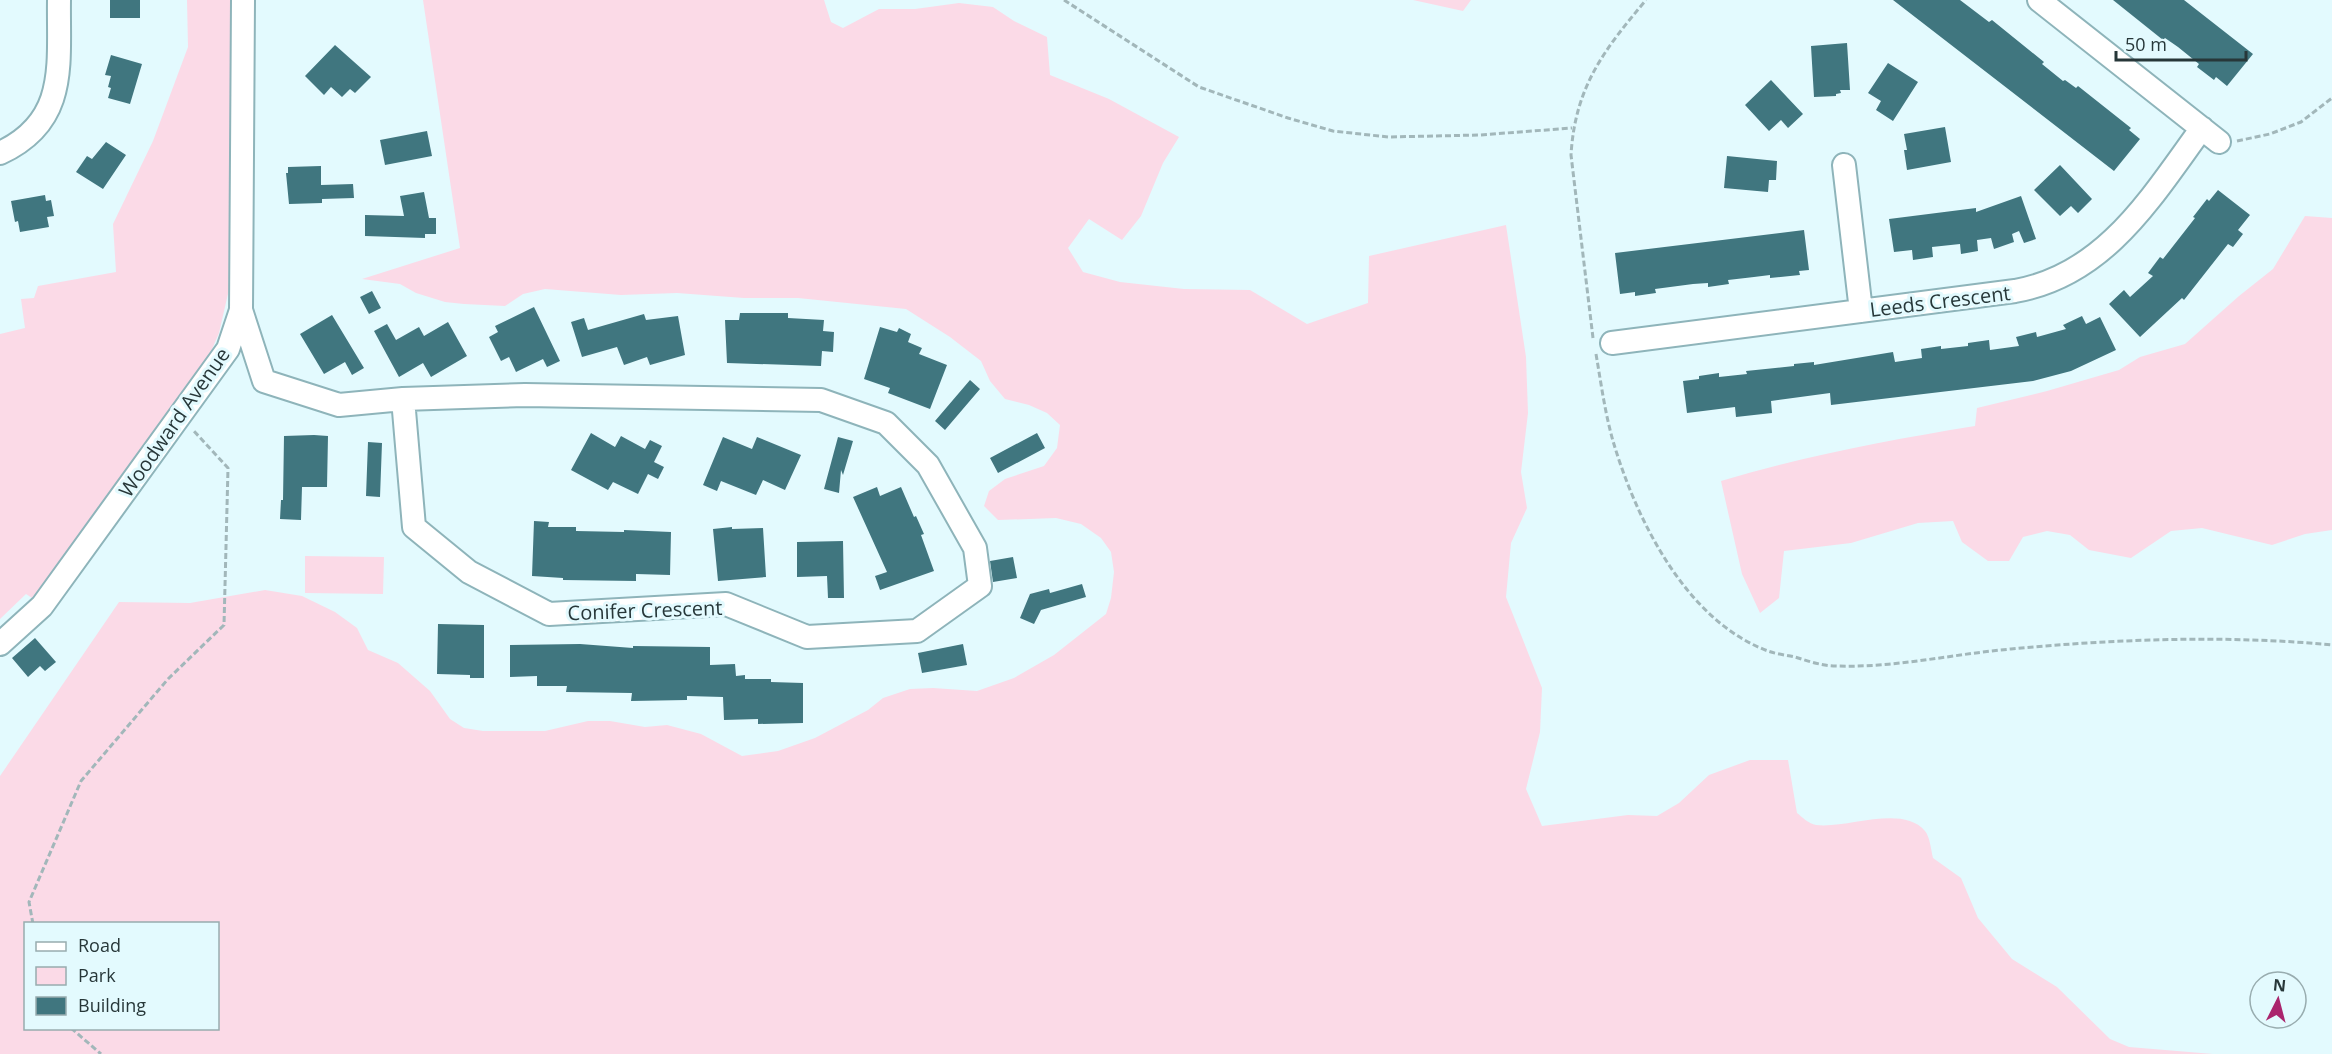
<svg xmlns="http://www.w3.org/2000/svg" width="2332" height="1054" font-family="'Open Sans',sans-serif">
	<rect width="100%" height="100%" fill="#e3fafe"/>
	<!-- green -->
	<path fill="#fbdae7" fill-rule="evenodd" d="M 187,0 L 231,0 L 234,94 L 230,285 L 219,333 L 210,354 L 195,376 L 117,487 L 32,598 L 26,594 L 0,619 L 0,334 L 25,328 L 21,299 L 34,298 L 38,286 L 116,272 L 113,224 L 153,141 L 188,47 Z
		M 423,0 L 824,0 L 831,22 L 843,28 L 879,9 L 915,9 L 959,3 L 993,7 L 1014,21 L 1047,37 L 1050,75 L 1109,99 L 1179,137 L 1163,163 L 1141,216 L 1122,240 L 1089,219 L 1068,248 L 1083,272 L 1120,282 L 1184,289 L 1250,290 L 1307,324 L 1368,303 L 1369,256 L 1506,225 L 1526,357 L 1528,413 L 1521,472 L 1527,508 L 1511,543 L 1506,597 L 1542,688 L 1540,732 L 1526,789 L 1542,826 L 1628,815 L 1657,816 L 1679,803 L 1709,775 L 1750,760 L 1788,760 L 1797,813 C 1802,817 1809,824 1816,825 C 1847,829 1902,804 1925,831 C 1930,837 1931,850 1933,858 L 1961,878 L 1978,918 L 2012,959 L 2057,987 L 2110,1039 L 2129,1047 L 2213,1054 L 0,1054 L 0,776 L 119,602 L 190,603 L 265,590 L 302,596 L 335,612 L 357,628 L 368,650 L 398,663 L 430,691 L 450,719 L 464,728 L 483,731 L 545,731 L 588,721 L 610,721 L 645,727 L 667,725 L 701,734 L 742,756 L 778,751 L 815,738 L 868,710 L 883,698 L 910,689 L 933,688 L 977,691 L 1014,678 L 1054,655 L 1106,614 L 1111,598 L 1114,572 L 1111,552 L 1101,538 L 1081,524 L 1056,518 L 998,520 L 984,506 L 989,491 L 1005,479 L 1044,466 L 1057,448 L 1060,425 L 1047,413 L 1029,405 L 1005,399 L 990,381 L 981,361 L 950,337 L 906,309 L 798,298 L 744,298 L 677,293 L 621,295 L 545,289 L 523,294 L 505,306 L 464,304 L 445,302 L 416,293 L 400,284 L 362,279 L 460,248 ZM 26,924 L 218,924 L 218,1028 L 26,1028 Z
		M 1413,0 L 1471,0 L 1463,11 Z
		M 2305,216 L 2332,218 L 2332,530 L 2305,534 L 2272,545 L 2202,528 L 2171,531 L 2131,558 L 2089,550 L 2070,535 L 2047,531 L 2023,537 L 2009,561 L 1988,561 L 1962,542 L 1953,521 L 1918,523 L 1851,543 L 1784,551 L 1779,598 L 1760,613 L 1742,574 L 1721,481 C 1805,456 1889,440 1975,426 L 1977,408 L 2047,391 L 2119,370 L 2140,357 L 2185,344 L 2239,296 L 2273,269 Z
		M 305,556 L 384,557 L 383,594 L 305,593 Z"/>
	<!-- building -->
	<path fill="#40767f" d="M 110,0 L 140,0 L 140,18 L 110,18 Z
		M 1893,0 L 1960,0 L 1989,22 L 1992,20 L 2044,62 L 2042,64 L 2063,81 L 2065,80 L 2076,88 L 2078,86 L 2131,128 L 2129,130 L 2140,139 L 2114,171 Z
		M 2113,0 L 2184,0 L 2253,54 L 2227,86 L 2216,77 L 2214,80 L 2197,67 L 2199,64 L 2178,47 L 2165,38 L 2163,40 Z
		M 1847,43 L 1850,90 L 1840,90 L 1841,93 L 1836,94 L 1836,96 L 1814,97 L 1811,46 Z
		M 335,45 L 371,77 L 355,93 L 350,89 L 342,97 L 331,87 L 324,95 L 305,76 Z
		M 111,55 L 142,64 L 130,104 L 108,98 L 111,88 L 108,87 L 111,76 L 105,75 Z
		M 1888,63 L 1918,82 L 1893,121 L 1876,110 L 1881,101 L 1868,93 Z
		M 1771,80 L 1803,114 L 1788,128 L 1781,120 L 1769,131 L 1745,105 Z
		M 1945,127 L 1951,162 L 1907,170 L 1904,150 L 1907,150 L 1904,134 Z
		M 427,131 L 432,156 L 385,165 L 380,140 Z
		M 106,142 L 126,155 L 103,189 L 76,172 L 87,156 L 92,159 Z
		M 1727,156 L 1777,161 L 1776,180 L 1769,180 L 1768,192 L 1724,188 Z
		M 2060,165 L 2092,199 L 2078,213 L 2071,206 L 2060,216 L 2034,190 Z
		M 321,166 L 321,185 L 353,184 L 354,198 L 322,199 L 322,203 L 289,204 L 286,173 L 288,173 L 288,167 Z
		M 2218,190 L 2250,215 L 2238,230 L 2243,234 L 2233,247 L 2228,244 L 2184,300 L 2182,298 L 2140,337 L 2109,304 L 2124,290 L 2130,297 L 2153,276 L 2148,273 L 2160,257 L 2163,259 L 2195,218 L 2193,217 L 2207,199 L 2209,201 Z
		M 424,192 L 429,218 L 436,218 L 436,234 L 425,234 L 425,238 L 365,236 L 365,215 L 404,216 L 400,196 Z
		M 45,195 L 46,201 L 51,200 L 54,216 L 47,217 L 49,227 L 20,232 L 18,221 L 15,222 L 11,201 Z
		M 2021,196 L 2036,239 L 2024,243 L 2019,231 L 2012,234 L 2014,242 L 1994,249 L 1991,238 L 1977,240 L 1978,251 L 1961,254 L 1960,244 L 1932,247 L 1933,257 L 1913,260 L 1912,250 L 1894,252 L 1889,219 L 1976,208 L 1976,212 Z
		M 1804,230 L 1809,270 L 1799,271 L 1800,275 L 1770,278 L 1770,275 L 1754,277 L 1728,280 L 1729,284 L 1708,287 L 1708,283 L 1693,284 L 1655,289 L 1656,293 L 1635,296 L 1635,292 L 1620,294 L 1615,253 Z
		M 372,291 L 381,308 L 369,314 L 360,297 Z
		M 534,307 L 560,361 L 547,367 L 543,359 L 516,372 L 509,357 L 501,361 L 489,337 L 498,332 L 495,326 Z
		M 740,313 L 788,313 L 788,318 L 824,320 L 823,331 L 834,332 L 833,352 L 822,351 L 821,366 L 727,363 L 725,320 L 739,320 Z
		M 644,314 L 646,320 L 678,316 L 685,355 L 650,365 L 647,357 L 624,365 L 617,347 L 582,357 L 571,322 L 584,318 L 588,330 Z
		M 332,315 L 364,368 L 352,375 L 345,362 L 324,374 L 300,334 Z
		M 2082,316 L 2086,324 L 2100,317 L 2116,350 L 2071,371 L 2033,381 L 1831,405 L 1830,393 L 1771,401 L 1772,413 L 1736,417 L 1735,407 L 1687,413 L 1683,381 L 1699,379 L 1699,376 L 1719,373 L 1719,377 L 1747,374 L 1746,371 L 1794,366 L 1794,364 L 1814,362 L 1814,365 L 1893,352 L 1895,362 L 1922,358 L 1921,349 L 1941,346 L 1941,349 L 1968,346 L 1968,343 L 1989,340 L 1990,350 L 2019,346 L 2016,337 L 2036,332 L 2037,337 L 2066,329 L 2063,325 Z
		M 448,322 L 467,356 L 431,377 L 423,363 L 399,377 L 374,331 L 387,324 L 396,340 L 419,327 L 424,336 Z
		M 880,327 L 897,332 L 899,328 L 911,334 L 908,342 L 922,348 L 919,354 L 947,365 L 930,409 L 888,393 L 890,388 L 864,379 Z
		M 970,380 L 980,389 L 945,430 L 935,421 Z
		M 591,433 L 615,447 L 621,436 L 645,449 L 650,440 L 662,446 L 654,462 L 664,467 L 658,479 L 648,474 L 638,494 L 613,482 L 608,490 L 571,470 Z
		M 1037,433 L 1045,448 L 998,473 L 990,458 Z
		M 314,435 L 328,436 L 327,487 L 302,487 L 301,520 L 280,519 L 281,500 L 283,500 L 284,436 Z
		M 723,437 L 752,449 L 757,437 L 801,455 L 785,490 L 763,480 L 756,495 L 721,481 L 717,491 L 703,485 Z
		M 838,437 L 853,441 L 843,475 L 841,470 L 839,493 L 824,489 Z
		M 368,442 L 382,443 L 380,497 L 366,496 Z
		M 877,487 L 880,496 L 901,487 L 914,517 L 916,516 L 924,534 L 921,535 L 934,571 L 880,590 L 875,576 L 887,572 L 853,497 Z
		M 534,521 L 549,522 L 548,527 L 576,527 L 576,531 L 624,532 L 624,530 L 671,532 L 670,575 L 636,574 L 636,581 L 563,580 L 563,578 L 532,576 Z
		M 732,527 L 732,529 L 763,528 L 766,577 L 718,581 L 713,529 Z
		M 843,541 L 844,598 L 828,598 L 827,576 L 797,577 L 797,542 Z
		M 1013,557 L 1017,578 L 993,582 L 990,561 Z
		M 1082,584 L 1086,597 L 1041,610 L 1034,624 L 1020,618 L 1030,594 L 1049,589 L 1050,593 Z
		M 438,624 L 484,625 L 484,678 L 470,678 L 470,675 L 437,674 Z
		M 35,638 L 56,662 L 45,671 L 40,666 L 28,677 L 12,658 Z
		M 580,644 L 633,648 L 633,646 L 710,647 L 710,665 L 735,664 L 736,676 L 745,675 L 745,679 L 771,679 L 771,682 L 803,683 L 803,723 L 758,724 L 758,719 L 724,720 L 723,697 L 687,696 L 687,700 L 631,701 L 632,693 L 566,692 L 567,686 L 537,686 L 537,676 L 510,677 L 510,645 Z
		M 963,644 L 967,665 L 922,673 L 918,653 Z"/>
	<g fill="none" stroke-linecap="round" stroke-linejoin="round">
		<!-- minor casing -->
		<g stroke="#8eb4ba" stroke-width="26">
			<path id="minor" d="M 2039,0 L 2219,142
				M 0,153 C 69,121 58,64 59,0
				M 1844,165 L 1861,311
				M 241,310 L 264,381 L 339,405 L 403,399 L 525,395 L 821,400 L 886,423 L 928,465 L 975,548 L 980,586 L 917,631 L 807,637 L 726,604 L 549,614 L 469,572 L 414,527 L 403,399
				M 1612,343 L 2015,291 C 2106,275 2152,196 2202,128
				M 0,644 L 42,606 L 228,349 L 241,310 L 243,0"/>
		</g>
		<!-- path -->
		<path stroke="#a2b7ba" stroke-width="3" stroke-dasharray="6 3" stroke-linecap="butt" d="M 1064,0 L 1199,87 L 1288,118 L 1333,131 L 1388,137 L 1480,135 L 1572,128
			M 2237,141 L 2270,134 L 2301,122 L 2332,98
			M 1593,338 L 1571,155 C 1575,87 1604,50 1646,0
			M 1596,354 C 1601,383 1605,413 1613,441 C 1636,519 1686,621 1768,651 C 1776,654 1786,655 1795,657 C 1808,661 1822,666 1836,666 C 1895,668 1953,654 2011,649 C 2115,639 2229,635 2332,645
			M 33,924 L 29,902 L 81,781 L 168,679 L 224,625 L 228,468 L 193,430
			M 71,1028 L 101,1054"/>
		<!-- minor -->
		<use href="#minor" stroke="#fff" stroke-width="22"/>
	</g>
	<g text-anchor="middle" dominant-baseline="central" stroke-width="6" stroke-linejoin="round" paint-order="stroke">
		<!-- street labels -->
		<g font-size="20" fill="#273739" stroke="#e3fafe">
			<text transform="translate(1940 301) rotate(-7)">Leeds Crescent</text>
			<text transform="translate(174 422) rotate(-55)">Woodward Avenue</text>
			<text transform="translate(645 610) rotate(-2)">Conifer Crescent</text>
		</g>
	</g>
	<!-- legend -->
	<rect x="24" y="922" width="195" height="108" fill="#e3fafe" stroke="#98acaf" stroke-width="1.5"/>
	<rect x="36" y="942" width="30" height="9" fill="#ffffff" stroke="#98acaf" stroke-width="1.5"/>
	<text x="78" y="952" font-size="18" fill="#273739">Road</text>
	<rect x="36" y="967" width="30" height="18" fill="#fbdae7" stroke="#98acaf" stroke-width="1.5"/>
	<text x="78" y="982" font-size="18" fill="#273739">Park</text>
	<rect x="36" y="997" width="30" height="18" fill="#40767f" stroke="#98acaf" stroke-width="1.5"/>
	<text x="78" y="1012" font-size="18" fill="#273739">Building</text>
	<!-- north arrow -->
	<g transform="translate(2278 1000) rotate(6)"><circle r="28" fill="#e3fafe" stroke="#98acaf" stroke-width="1.5"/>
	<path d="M0-4.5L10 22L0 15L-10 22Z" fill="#aa256d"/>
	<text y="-9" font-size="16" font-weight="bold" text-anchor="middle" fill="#273739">N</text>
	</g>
	<!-- scale -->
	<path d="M2116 51v9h130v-9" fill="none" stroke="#273739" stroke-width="3"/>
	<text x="2125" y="51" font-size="18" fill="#273739" stroke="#e3fafe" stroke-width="4.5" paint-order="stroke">50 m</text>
</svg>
